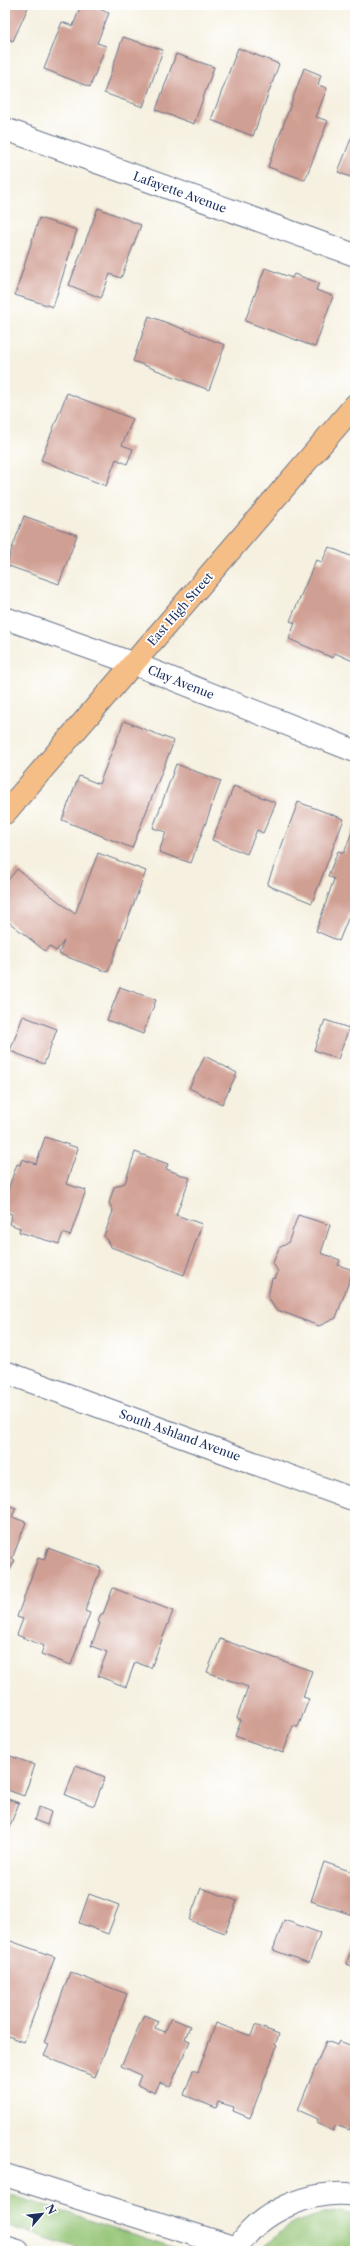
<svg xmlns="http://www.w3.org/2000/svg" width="360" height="2256" font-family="'Libre Caslon Text',serif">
	<rect width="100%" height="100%" fill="#fff"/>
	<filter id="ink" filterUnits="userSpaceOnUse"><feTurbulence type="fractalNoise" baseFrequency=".025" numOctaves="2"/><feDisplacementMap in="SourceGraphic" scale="8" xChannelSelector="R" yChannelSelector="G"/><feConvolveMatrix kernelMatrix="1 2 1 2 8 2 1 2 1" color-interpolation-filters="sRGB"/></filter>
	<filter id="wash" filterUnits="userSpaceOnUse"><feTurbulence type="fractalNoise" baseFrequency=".012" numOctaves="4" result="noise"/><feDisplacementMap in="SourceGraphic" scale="16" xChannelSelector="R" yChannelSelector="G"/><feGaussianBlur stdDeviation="0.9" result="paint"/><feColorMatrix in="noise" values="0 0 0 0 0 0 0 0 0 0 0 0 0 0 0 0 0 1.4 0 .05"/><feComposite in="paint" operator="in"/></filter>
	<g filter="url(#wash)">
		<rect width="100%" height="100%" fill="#f5f0df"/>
		<!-- green -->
		<path fill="#93c373" stroke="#577968" d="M 5,2193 L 185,2251 L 87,2251 L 5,2225 Z
			M 342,2211 L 355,2214 L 355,2251 L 261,2251 C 288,2221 303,2217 342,2211 Z"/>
		<g id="blocks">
			<!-- building -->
			<path fill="#d09f93" d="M 5,5 L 29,5 L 13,41 L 5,37 Z
				M 81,5 L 89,5 L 109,13 L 97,43 L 106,46 L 90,87 L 44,69 L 62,22 L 73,26 Z
				M 123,37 L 163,50 L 143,107 L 104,93 Z
				M 238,48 L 279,64 L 253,136 L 211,120 Z
				M 176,54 L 214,67 L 194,124 L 156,110 Z
				M 304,68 L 321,75 L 318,85 L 327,88 L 316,117 L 328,121 L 305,180 L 268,167 Z
				M 352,136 L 355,137 L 355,179 L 338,172 Z
				M 98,208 L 141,225 L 121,278 L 110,274 L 101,298 L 69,285 Z
				M 39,218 L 77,230 L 53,307 L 15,295 Z
				M 265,268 L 292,278 L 294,274 L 319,283 L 316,290 L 333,296 L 315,347 L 245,321 Z
				M 149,316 L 225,345 L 209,390 L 133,361 Z
				M 67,393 L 133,419 L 122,445 L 133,449 L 127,464 L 116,459 L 106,486 L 41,460 Z
				M 24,516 L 77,535 L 59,584 L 6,565 Z
				M 329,547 L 355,558 L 355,662 L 335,653 L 333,658 L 289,639 L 295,623 L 290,621 L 316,560 L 322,562 Z
				M 124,721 L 174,741 L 132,848 L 62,820 L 79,776 L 99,784 Z
				M 176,764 L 221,781 L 191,863 L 159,852 L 166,832 L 153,828 Z
				M 234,786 L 276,803 L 263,833 L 257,830 L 247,854 L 212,840 Z
				M 298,802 L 344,819 L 312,903 L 267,885 Z
				M 353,829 L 355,829 L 355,912 L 351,911 L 339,941 L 316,931 L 334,879 L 328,876 L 338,851 L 344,853 Z
				M 98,853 L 146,871 L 108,972 L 59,954 L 64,941 L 56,951 L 49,946 L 45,951 L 5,919 L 5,884 L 17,869 L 75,914 Z
				M 120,987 L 156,1000 L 143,1034 L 107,1020 Z
				M 23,1016 L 57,1029 L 44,1064 L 10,1051 Z
				M 325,1020 L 349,1028 L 338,1059 L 314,1050 Z
				M 205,1056 L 237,1073 L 222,1104 L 189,1088 Z
				M 45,1137 L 78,1148 L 66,1184 L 86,1190 L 70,1236 L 63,1233 L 59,1244 L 19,1232 L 20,1228 L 9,1224 L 12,1214 L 5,1212 L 5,1198 L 17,1164 L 20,1165 L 22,1159 L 36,1164 Z
				M 135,1152 L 168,1164 L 166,1169 L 190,1178 L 176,1215 L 202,1224 L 184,1275 L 111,1247 L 104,1236 L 113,1211 L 109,1203 L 114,1187 L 125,1183 Z
				M 298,1215 L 330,1225 L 321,1253 L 340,1260 L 338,1265 L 353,1270 L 336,1318 L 319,1326 L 275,1309 L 268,1297 L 272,1278 L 275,1279 L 278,1272 L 273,1263 L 279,1248 L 288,1243 Z
				M 5,1504 L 16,1508 L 12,1517 L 26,1522 L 12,1559 L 15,1560 L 5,1580 Z
				M 48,1548 L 101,1568 L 85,1611 L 90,1613 L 71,1665 L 41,1654 L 44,1646 L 17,1635 L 23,1619 L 17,1617 L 38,1558 L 44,1560 Z
				M 113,1588 L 173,1611 L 151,1668 L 135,1662 L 126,1687 L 98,1676 L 107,1652 L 91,1646 L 100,1623 L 98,1622 L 101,1614 L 103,1614 Z
				M 220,1639 L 312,1671 L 303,1697 L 309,1699 L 298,1727 L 293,1726 L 283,1753 L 235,1736 L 241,1720 L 237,1718 L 248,1687 L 207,1672 Z
				M 5,1754 L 35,1765 L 24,1796 L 5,1789 Z
				M 76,1765 L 105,1777 L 94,1806 L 65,1795 Z
				M 5,1798 L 19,1803 L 7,1833 L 5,1832 Z
				M 39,1807 L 51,1812 L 47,1825 L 34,1820 Z
				M 324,1862 L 355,1873 L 355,1916 L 311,1901 Z
				M 201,1888 L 237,1901 L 225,1933 L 189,1920 Z
				M 89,1894 L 119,1905 L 108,1934 L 79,1923 Z
				M 284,1920 L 320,1933 L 309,1963 L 273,1950 Z
				M 5,1939 L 55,1957 L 24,2042 L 5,2035 Z
				M 355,1941 L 355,1967 L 346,1964 Z
				M 70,1972 L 127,1994 L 95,2077 L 44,2056 L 49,2045 L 44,2043 Z
				M 144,2015 L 158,2021 L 155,2028 L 165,2032 L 171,2018 L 190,2026 L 185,2039 L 190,2041 L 170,2087 L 160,2082 L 155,2093 L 137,2085 L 141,2075 L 121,2066 Z
				M 216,2023 L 251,2036 L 255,2025 L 279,2034 L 275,2045 L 277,2046 L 250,2118 L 233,2111 L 234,2107 L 218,2102 L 216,2108 L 184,2095 L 193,2070 L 198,2072 Z
				M 326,2041 L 337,2045 L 339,2041 L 355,2047 L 355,2070 L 352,2076 L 355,2078 L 355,2127 L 351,2126 L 349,2130 L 336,2125 L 333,2131 L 316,2123 L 318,2119 L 298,2110 Z"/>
		</g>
	</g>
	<g filter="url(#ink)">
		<use href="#blocks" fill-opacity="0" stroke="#67738b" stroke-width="1"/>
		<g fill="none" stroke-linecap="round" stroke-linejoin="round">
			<!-- minor casing -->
			<g stroke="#67738b" stroke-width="24">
				<path id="minor" d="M 5,129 L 355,255
					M 5,618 L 132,663 L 355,751
					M 5,1372 L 355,1500
					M 5,2175 L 237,2248
					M 5,2247 L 18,2251
					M 236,2251 C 256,2212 313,2188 355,2195"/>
			</g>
			<!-- major casing -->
			<g stroke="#67738b" stroke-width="24">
				<path id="major" d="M 5,813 L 355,405"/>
			</g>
			<!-- minor -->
			<use href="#minor" stroke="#fff" stroke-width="22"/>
			<!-- major -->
			<use href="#major" stroke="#f6be87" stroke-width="22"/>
		</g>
	</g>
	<g text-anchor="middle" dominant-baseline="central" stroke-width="3.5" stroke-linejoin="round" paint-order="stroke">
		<!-- street labels -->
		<g font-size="12" fill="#1b2f5e" stroke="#fff">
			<text transform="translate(180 192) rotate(20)">Lafayette Avenue</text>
			<text transform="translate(180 609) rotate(-49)">East High Street</text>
			<text transform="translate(181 682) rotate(22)">Clay Avenue</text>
			<text transform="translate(180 1435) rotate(20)">South Ashland Avenue</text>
		</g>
	</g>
	<!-- margin -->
	<rect width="360" height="2256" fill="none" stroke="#fff" stroke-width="20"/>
	<!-- north arrow -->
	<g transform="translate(42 2214) rotate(62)" stroke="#ffffff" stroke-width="3" paint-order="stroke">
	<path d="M0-3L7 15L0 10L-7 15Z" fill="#1b2f5e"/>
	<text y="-6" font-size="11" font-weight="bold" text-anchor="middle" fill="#1b2f5e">N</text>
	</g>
</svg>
